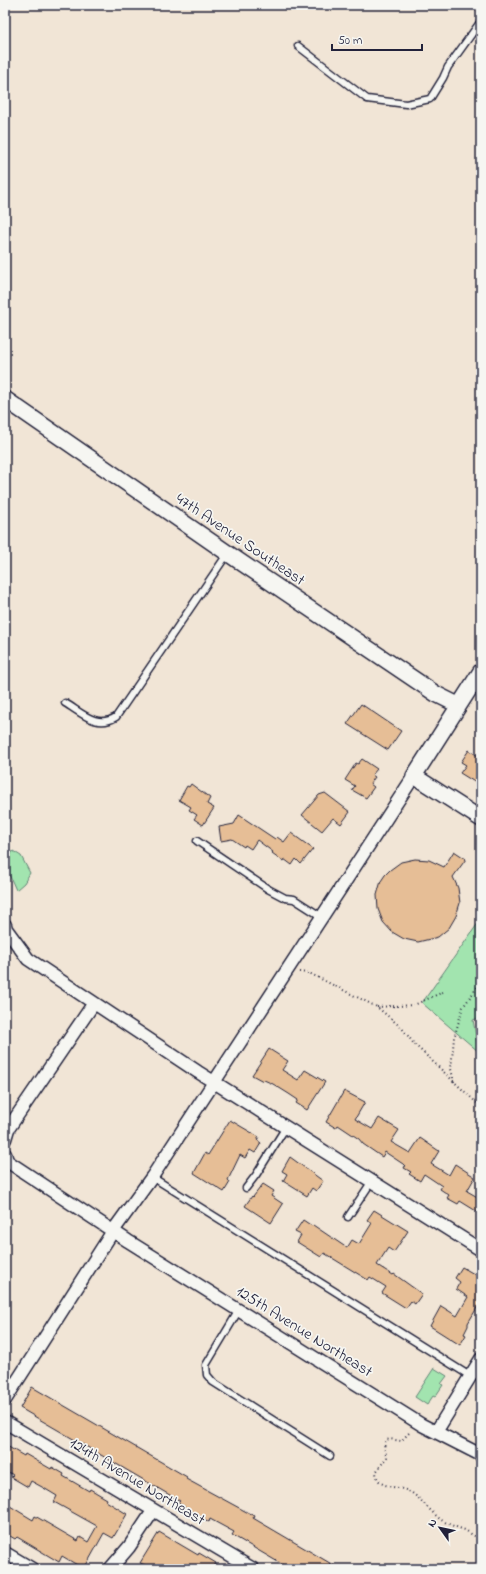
<svg xmlns="http://www.w3.org/2000/svg" width="486" height="1574" font-family="'Indie Flower',sans-serif">
	<rect width="100%" height="100%" fill="#f1e5d6"/>
	<filter id="ink" filterUnits="userSpaceOnUse"><feTurbulence type="fractalNoise" baseFrequency=".025" numOctaves="2"/><feDisplacementMap in="SourceGraphic" scale="8" xChannelSelector="R" yChannelSelector="G"/><feConvolveMatrix kernelMatrix="1 2 1 2 8 2 1 2 1" color-interpolation-filters="sRGB"/></filter>
	<g filter="url(#ink)">
		<!-- green -->
		<path fill="#a2e4af" stroke="#628375" d="M 13,851 L 21,856 L 30,873 L 24,883 L 16,890 L 7,870 L 6,863 Z
			M 481,919 L 481,1017 L 473,1020 L 479,1052 L 422,1003 Z
			M 434,1368 L 447,1376 L 441,1384 L 443,1385 L 435,1397 L 433,1396 L 427,1405 L 415,1397 Z"/>
		<!-- building -->
		<path fill="#e6be96" stroke="#22223b" d="M 361,704 L 401,731 L 388,750 L 347,724 Z
			M 469,750 L 481,758 L 481,786 L 460,773 L 466,765 L 461,762 Z
			M 362,759 L 377,769 L 372,775 L 375,777 L 370,784 L 374,787 L 366,798 L 352,790 L 355,786 L 345,780 L 356,763 L 358,764 Z
			M 191,784 L 210,798 L 207,804 L 214,808 L 203,825 L 194,819 L 197,815 L 189,810 L 191,807 L 179,800 L 187,786 L 189,787 Z
			M 325,793 L 350,812 L 341,824 L 333,818 L 322,831 L 302,815 L 319,795 Z
			M 239,815 L 275,839 L 277,837 L 284,842 L 291,833 L 313,849 L 301,864 L 296,859 L 292,865 L 284,859 L 283,861 L 272,853 L 273,852 L 257,840 L 251,849 L 245,845 L 244,847 L 232,839 L 221,841 L 219,827 L 234,824 Z
			M 454,851 L 466,859 L 453,877 L 458,888 L 460,903 L 456,916 L 449,928 L 438,937 L 418,942 L 404,939 L 392,932 L 383,922 L 378,909 L 377,895 L 381,881 L 385,875 L 390,870 L 401,862 L 415,859 L 429,860 L 444,867 Z
			M 269,1049 L 288,1061 L 282,1070 L 298,1080 L 305,1070 L 325,1082 L 307,1110 L 296,1103 L 298,1100 L 289,1094 L 273,1084 L 264,1080 L 263,1081 L 252,1075 Z
			M 344,1091 L 365,1102 L 355,1119 L 372,1129 L 379,1118 L 399,1130 L 391,1142 L 410,1153 L 420,1138 L 439,1151 L 431,1164 L 449,1175 L 455,1164 L 475,1177 L 467,1191 L 481,1199 L 481,1214 L 460,1201 L 458,1204 L 447,1198 L 449,1195 L 440,1189 L 442,1186 L 424,1174 L 420,1181 L 409,1174 L 411,1172 L 404,1168 L 405,1166 L 403,1164 L 385,1152 L 382,1157 L 363,1144 L 359,1139 L 338,1125 L 336,1128 L 326,1122 Z
			M 230,1120 L 259,1137 L 257,1140 L 261,1143 L 255,1153 L 250,1150 L 245,1158 L 240,1155 L 228,1180 L 230,1182 L 224,1192 L 194,1173 L 205,1153 L 208,1155 Z
			M 290,1157 L 323,1181 L 316,1191 L 312,1188 L 307,1196 L 283,1181 L 287,1174 L 282,1171 Z
			M 263,1184 L 274,1191 L 271,1196 L 283,1204 L 271,1223 L 245,1206 L 252,1196 L 253,1197 Z
			M 374,1210 L 408,1231 L 394,1252 L 388,1248 L 377,1265 L 393,1275 L 394,1274 L 422,1294 L 415,1304 L 411,1301 L 406,1308 L 382,1293 L 386,1287 L 370,1277 L 368,1280 L 324,1253 L 321,1257 L 297,1242 L 301,1235 L 295,1232 L 303,1220 L 312,1226 L 313,1225 L 347,1248 L 352,1240 L 359,1244 L 372,1223 L 367,1220 Z
			M 462,1267 L 481,1278 L 481,1301 L 468,1323 L 468,1326 L 464,1334 L 466,1335 L 460,1345 L 430,1326 L 441,1306 L 457,1316 L 468,1297 L 456,1289 L 460,1282 L 455,1278 Z
			M 32,1387 L 187,1477 L 186,1479 L 254,1516 L 253,1518 L 340,1569 L 290,1569 L 232,1535 L 234,1532 L 210,1519 L 209,1522 L 178,1503 L 180,1501 L 20,1408 Z
			M 5,1445 L 24,1456 L 25,1454 L 51,1469 L 52,1467 L 64,1474 L 63,1476 L 89,1491 L 90,1489 L 107,1499 L 106,1501 L 127,1514 L 113,1538 L 104,1533 L 84,1569 L 62,1556 L 59,1562 L 17,1537 L 15,1539 L 5,1533 L 5,1503 L 33,1520 L 35,1516 L 78,1541 L 80,1537 L 88,1542 L 97,1526 L 54,1502 L 57,1496 L 42,1487 L 31,1481 L 28,1487 L 11,1477 L 13,1475 L 5,1470 Z
			M 159,1532 L 198,1555 L 199,1553 L 216,1563 L 212,1569 L 143,1569 L 145,1565 L 140,1563 Z"/>
		<g fill="none" stroke-linecap="round" stroke-linejoin="round">
			<!-- service casing -->
			<g stroke="#22223b" stroke-width="9">
				<path id="service" d="M 298,46 L 367,99 L 406,104 L 430,99 L 443,78 L 448,67 L 481,21
					M 65,703 C 82,713 97,729 116,717 L 228,553
					M 197,841 L 268,889 L 285,898 L 294,899 L 322,917
					M 152,1177 L 470,1376
					M 246,1188 L 256,1175 L 286,1127
					M 348,1217 L 372,1181
					M 239,1310 L 206,1365 L 207,1375 L 213,1382 L 330,1456"/>
			</g>
			<!-- minor casing -->
			<g stroke="#22223b" stroke-width="15">
				<path id="minor" d="M 5,925 L 6,929 L 28,959 L 198,1072 L 481,1250
					M 5,1139 L 8,1129 L 94,1003
					M 5,1154 L 7,1161 L 128,1241 L 422,1425 L 481,1455
					M 5,1400 L 113,1231 L 152,1177 L 414,776
					M 5,1422 L 253,1569
					M 436,1432 L 481,1359
					M 5,1553 L 32,1569
					M 110,1569 L 129,1547 L 153,1511"/>
			</g>
			<!-- tertiary casing -->
			<g stroke="#22223b" stroke-width="18">
				<path id="tertiary" d="M 5,399 L 239,561 L 436,694 L 458,705
					M 481,671 L 414,776 L 481,819"/>
			</g>
			<!-- path -->
			<path stroke="#22223b" stroke-width="2" stroke-dasharray="1 3" stroke-linecap="butt" d="M 299,972 L 309,973 L 377,1007 L 402,1028 L 414,1044 L 481,1107
				M 377,1007 L 414,1005 L 443,992
				M 454,1082 L 451,1069 L 454,1038 L 463,1007 L 481,982
				M 409,1433 L 401,1441 L 390,1439 L 386,1440 C 383,1446 385,1451 387,1457 L 376,1472 C 377,1491 399,1484 412,1493 C 422,1500 430,1511 440,1519 C 447,1524 456,1527 465,1530 C 470,1533 475,1537 481,1539"/>
			<!-- service -->
			<use href="#service" stroke="#f6f6f2" stroke-width="6"/>
			<!-- minor -->
			<use href="#minor" stroke="#f6f6f2" stroke-width="12"/>
			<!-- tertiary -->
			<use href="#tertiary" stroke="#f6f6f2" stroke-width="15"/>
		</g>
	</g>
	<g text-anchor="middle" dominant-baseline="central" stroke-width="3.5" stroke-linejoin="round" paint-order="stroke">
		<!-- street labels -->
		<g font-size="16" fill="#22223b" stroke="#f6f6f2">
			<text transform="translate(240 540) rotate(34)">47th Avenue Southeast</text>
			<text transform="translate(304 1332) rotate(32)">125th Avenue Northeast</text>
			<text transform="translate(137 1482) rotate(31)">124th Avenue Northeast</text>
		</g>
	</g>
	<!-- margin -->
	<rect width="486" height="1574" fill="none" stroke="#f6f6f2" stroke-width="20"/>
	<rect x="10" y="10" width="466" height="1554" fill="none" stroke="#22223b" stroke-width="1.5" filter="url(#ink)"/>
	<!-- north arrow -->
	<g transform="translate(440 1528) rotate(303)" stroke="#f6f6f2" stroke-width="3" paint-order="stroke">
	<path d="M0-3L7 15L0 10L-7 15Z" fill="#22223b"/>
	<text y="-6" font-size="11" font-weight="bold" text-anchor="middle" fill="#22223b">N</text>
	</g>
	<!-- scale -->
	<path d="M332 44v6h90v-6" fill="none" stroke="#22223b" stroke-width="2"/>
	<text x="338" y="44" font-size="12" fill="#22223b" stroke="#f6f6f2" stroke-width="3" paint-order="stroke">50 m</text>
</svg>
